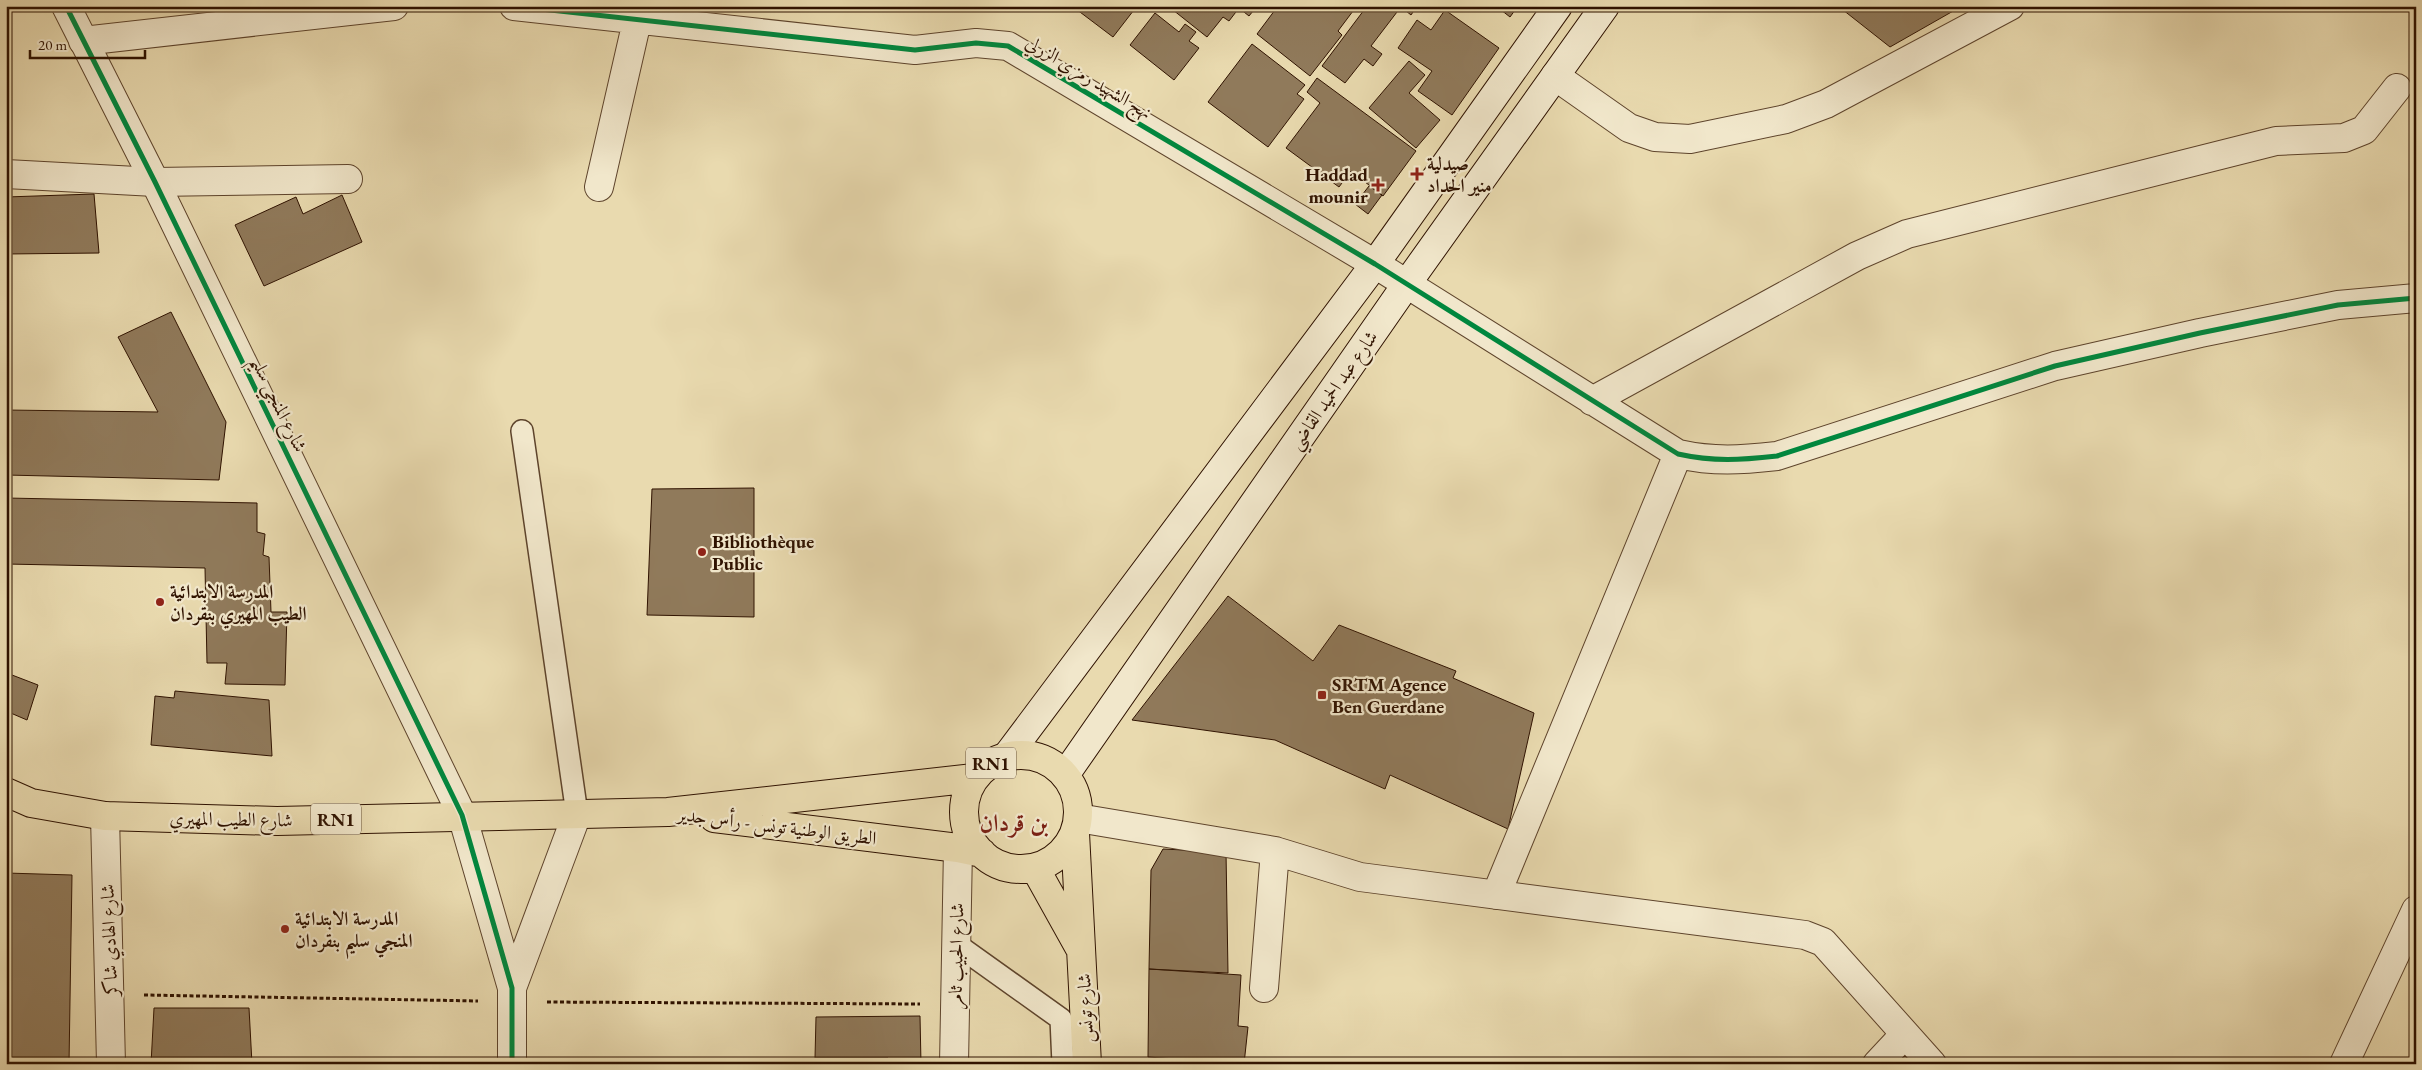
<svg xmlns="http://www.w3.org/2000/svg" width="2422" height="1070" font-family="'EB Garamond',Amiri,serif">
	<rect width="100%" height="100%" fill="#e9daaf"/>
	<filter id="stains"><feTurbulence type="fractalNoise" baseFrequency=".004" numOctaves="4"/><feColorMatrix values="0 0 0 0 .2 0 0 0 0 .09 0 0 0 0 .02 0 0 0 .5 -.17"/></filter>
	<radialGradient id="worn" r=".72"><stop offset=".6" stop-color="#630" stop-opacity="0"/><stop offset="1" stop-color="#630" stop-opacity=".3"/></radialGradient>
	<!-- building -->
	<path fill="#907a5b" stroke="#2f1200" d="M 1072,6 L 1137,6 L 1113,37 Z
		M 1168,6 L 1257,6 L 1249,16 L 1239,8 L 1229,21 L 1223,17 L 1207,37 Z
		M 1278,6 L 1350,6 L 1348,8 L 1353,11 L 1338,31 L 1342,35 L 1310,76 L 1257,34 Z
		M 1367,6 L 1389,6 L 1397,12 L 1371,46 L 1382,54 L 1373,66 L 1364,59 L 1345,83 L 1322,66 Z
		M 1400,6 L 1417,6 L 1411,15 Z
		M 1496,6 L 1518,6 L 1510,17 Z
		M 1838,6 L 1962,6 L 1890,47 Z
		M 1445,10 L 1499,48 L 1452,115 L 1418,91 L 1432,71 L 1398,48 L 1417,20 L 1431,30 Z
		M 1155,13 L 1179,32 L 1185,24 L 1196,32 L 1189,41 L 1199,48 L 1174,80 L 1130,45 Z
		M 1252,44 L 1305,85 L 1297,94 L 1304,99 L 1268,147 L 1208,102 Z
		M 1409,61 L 1425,75 L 1409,93 L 1440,120 L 1416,148 L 1369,108 Z
		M 1317,78 L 1416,151 L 1383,196 L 1351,171 L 1339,187 L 1286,148 L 1320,103 L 1307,92 Z
		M 1369,186 L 1382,195 L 1368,214 L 1355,204 Z
		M 94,194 L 99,253 L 6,254 L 6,197 Z
		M 342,195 L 362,242 L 264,286 L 235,225 L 296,197 L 303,214 Z
		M 171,312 L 226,422 L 219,480 L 6,475 L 6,410 L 158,412 L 118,337 Z
		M 754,488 L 754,617 L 647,615 L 652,489 Z
		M 6,498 L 257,503 L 257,532 L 265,534 L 263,555 L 269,557 L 271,612 L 287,612 L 285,685 L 225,684 L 227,663 L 207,663 L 205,568 L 6,564 Z
		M 1228,596 L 1313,661 L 1339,625 L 1456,671 L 1453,678 L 1534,713 L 1508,829 L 1390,775 L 1385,789 L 1275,740 L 1132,720 Z
		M 12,675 L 38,685 L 27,720 L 6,711 L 6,680 L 8,681 Z
		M 175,691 L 269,700 L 272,756 L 151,745 L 155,696 L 174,698 Z
		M 1163,849 L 1226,852 L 1228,973 L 1149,969 L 1151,870 Z
		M 6,873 L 72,875 L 69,1064 L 6,1064 Z
		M 1149,969 L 1241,975 L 1238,1026 L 1248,1027 L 1244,1064 L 1148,1057 Z
		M 154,1008 L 249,1008 L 252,1064 L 151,1064 Z
		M 920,1016 L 921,1064 L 888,1064 L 888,1058 L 815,1058 L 816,1017 Z
		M 815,1058 L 888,1058 L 888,1064 L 815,1064 Z"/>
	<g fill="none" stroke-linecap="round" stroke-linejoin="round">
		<!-- service casing -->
		<g stroke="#5e442c" stroke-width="24">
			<path id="service" d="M 522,431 L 577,814
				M 956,944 L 1061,1019 L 1063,1064"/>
		</g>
		<!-- minor casing -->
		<g stroke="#5e442c" stroke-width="30">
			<path id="minor" d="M 514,6 L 915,50 L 976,43 L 1008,46 L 1375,264 L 1678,454 C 1714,462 1741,460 1777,456 L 2055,366 L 2200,333 L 2338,305 L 2416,298
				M 83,41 L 394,6
				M 1555,76 L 1629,128 L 1655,137 L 1690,139 L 1786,119 L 1826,104 L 2010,6
				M 6,174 L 155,182 L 348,179
				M 599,187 L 637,21
				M 1592,401 L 1857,256 L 1907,234 L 2276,141 L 2344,138 L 2364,130 L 2397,88
				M 462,815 L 512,988 L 512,1064
				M 105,816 L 111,1064
				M 1078,818 L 1275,851 L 1360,877 L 1805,935 L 1823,942 L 1932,1064
				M 1496,895 L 1678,454
				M 512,988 L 577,814
				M 1264,988 L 1275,851
				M 954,1064 L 958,848
				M 1877,1064 L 1905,1034
				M 2344,1064 L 2416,910"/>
		</g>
		<!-- tertiary casing -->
		<g stroke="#5e442c" stroke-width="30">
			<path id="tertiary" d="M 66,6 L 155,182 L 462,815"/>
		</g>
		<!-- secondary casing -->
		<g stroke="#2f1200" stroke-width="30">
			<path id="secondary" d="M 1007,756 L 1375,264 L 1558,6
				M 1065,775 L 1406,285 L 1605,6"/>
		</g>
		<!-- primary casing -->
		<g stroke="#2f1200" stroke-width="30">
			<path id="primary" d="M964 812a57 57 0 1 1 114 0a57 57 0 1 1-114 0Z
				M 6,792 L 31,803 L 105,816 L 277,821 L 668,812 L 974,778
				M 714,818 L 958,848 L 982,853
				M 1075,833 L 1087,1064
				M 1035,868 L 1079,947"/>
		</g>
		<!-- path -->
		<path stroke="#2f1200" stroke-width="3" stroke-dasharray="4 2.5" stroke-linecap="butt" d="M 144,995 L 478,1001
			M 547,1002 L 920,1004"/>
		<!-- service -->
		<use href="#service" stroke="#f1e7cb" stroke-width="21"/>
		<!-- minor -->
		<use href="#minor" stroke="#f1e7cb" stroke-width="28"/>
		<!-- tertiary -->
		<use href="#tertiary" stroke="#f1e7cb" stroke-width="28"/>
		<!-- secondary -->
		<use href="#secondary" stroke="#f1e7cb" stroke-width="28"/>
		<!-- primary -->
		<use href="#primary" stroke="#e9daaf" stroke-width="28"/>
		<!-- cycleway casing -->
		<g stroke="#f1e7cb" stroke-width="8">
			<path id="cycleway" d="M 66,6 L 155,182 L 462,815 L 512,988 L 512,1064
				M 514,6 L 915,50 L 976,43 L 1008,46 L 1375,264 L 1678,454 C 1714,462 1741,460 1777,456 L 2055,366 L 2200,333 L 2338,305 L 2416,298"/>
		</g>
		<!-- cycleway -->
		<use href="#cycleway" stroke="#00873e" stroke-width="5"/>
	</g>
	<!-- markers -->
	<g fill="#8f2418" stroke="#f1e7cb" stroke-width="2">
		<path d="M1414.5 166.5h5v5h5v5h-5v5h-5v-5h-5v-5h5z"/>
		<path d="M1375.5 177.5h5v5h5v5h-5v5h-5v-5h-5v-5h5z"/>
		<circle cx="702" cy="552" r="5"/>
		<circle cx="160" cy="602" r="5"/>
		<rect x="1317" y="690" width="10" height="10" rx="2.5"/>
		<circle cx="285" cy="929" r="5"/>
	</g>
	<g text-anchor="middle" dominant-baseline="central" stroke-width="4.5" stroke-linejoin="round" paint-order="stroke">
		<!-- shield labels -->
		<g fill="#f1e7cb" stroke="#69523d" stroke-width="1">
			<rect x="966" y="747.5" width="50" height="31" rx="4"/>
			<rect x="311" y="803.5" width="50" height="31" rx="4"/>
		</g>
		<g font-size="18" font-weight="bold" fill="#2f1200">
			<text x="991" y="763">RN1</text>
			<text x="336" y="819">RN1</text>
		</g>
		<!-- street labels -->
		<g font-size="19" fill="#2f1200" stroke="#f1e7cb">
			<text transform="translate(1089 77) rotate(31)">نهج الشهيد رمزي الزرلي</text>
			<text transform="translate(1333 390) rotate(-55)">شارع عبد الحميد القاضي</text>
			<text transform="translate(279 404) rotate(64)">شارع المنجي سليم</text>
			<text transform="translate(231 819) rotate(1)">شارع الطيب المهيري</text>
			<text transform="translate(777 826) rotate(7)">الطريق الوطنية تونس - رأس جدير</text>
			<text transform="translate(109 940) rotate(-92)">شارع الهادي شاكر</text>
			<text transform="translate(956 956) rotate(-89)">شارع الحبيب ثامر</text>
			<text transform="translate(1085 1008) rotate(-92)">شارع تونس</text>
		</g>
		<!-- poi labels -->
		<g font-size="19" font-weight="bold" fill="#2f1200" stroke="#f1e7cb" text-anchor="start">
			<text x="1427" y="163">صيدلية<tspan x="1427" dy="22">منير الحداد</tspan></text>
			<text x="1368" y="174" text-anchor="end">Haddad<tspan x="1368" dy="22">mounir</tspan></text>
			<text x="712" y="541">Bibliothèque<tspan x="712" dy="22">Public</tspan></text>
			<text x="170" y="591">المدرسة الابتدائية<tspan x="170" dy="22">الطيب المهيري بنقردان</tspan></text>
			<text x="1332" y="684">SRTM Agence<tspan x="1332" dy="22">Ben Guerdane</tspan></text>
			<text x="295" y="918">المدرسة الابتدائية<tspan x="295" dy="22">المنجي سليم بنقردان</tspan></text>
		</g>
		<!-- district labels -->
		<g font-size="24" font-weight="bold" fill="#7a1f14" stroke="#f1e7cb">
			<text x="1014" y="822">بن قردان</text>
		</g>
	</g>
	<!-- margin -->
	<rect width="2422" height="1070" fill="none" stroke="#e9daaf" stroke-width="25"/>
	<rect x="8" y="8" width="2407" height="1055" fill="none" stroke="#2f1200" stroke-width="2.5"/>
	<rect x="12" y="12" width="2397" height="1045" fill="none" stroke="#2f1200"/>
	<!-- scale -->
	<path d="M30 50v8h115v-8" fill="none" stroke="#2f1200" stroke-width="2.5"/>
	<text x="38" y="50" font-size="15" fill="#2f1200" stroke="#f1e7cb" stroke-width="4" paint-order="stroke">20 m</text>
	<rect width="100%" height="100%" filter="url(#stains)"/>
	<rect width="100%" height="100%" fill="url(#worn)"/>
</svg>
